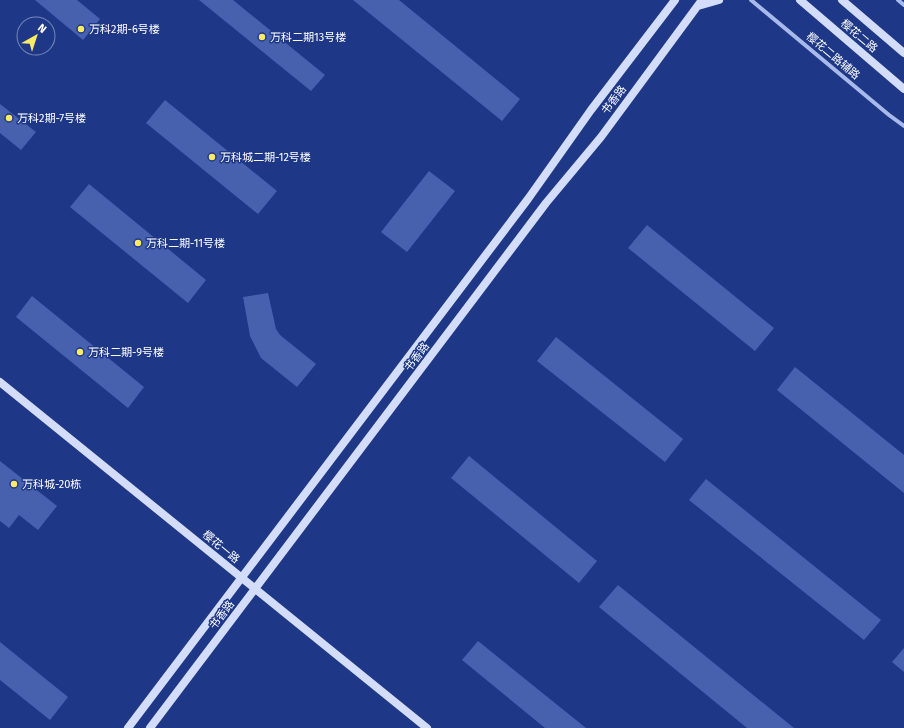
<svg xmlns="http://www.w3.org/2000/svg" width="904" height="728" font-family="'Fira Sans','Noto Sans SC',sans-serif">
	<rect width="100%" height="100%" fill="#1e3887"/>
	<!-- building -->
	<path fill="#4761af" d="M 35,0 L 77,0 L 100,19 L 83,40 Z
		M 199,0 L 233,0 L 325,75 L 311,91 Z
		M 353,0 L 399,0 L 520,99 L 502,121 Z
		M 165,100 L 277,191 L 258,214 L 146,123 Z
		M 0,104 L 36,132 L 21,150 L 0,133 Z
		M 429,171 L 455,191 L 407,252 L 381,232 Z
		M 89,184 L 206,280 L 188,303 L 70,207 Z
		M 647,225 L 774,328 L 755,351 L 628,248 Z
		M 268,293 L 276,329 L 280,335 L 316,364 L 297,387 L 261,358 L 250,336 L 243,297 Z
		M 32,296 L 144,387 L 128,408 L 16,317 Z
		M 556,337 L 683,439 L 665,462 L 537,361 Z
		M 795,367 L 904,455 L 904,493 L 777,390 Z
		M 469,456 L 597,561 L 579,583 L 451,478 Z
		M 0,461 L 57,506 L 38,530 L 19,515 L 9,528 L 0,521 Z
		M 706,479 L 881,620 L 864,640 L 689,500 Z
		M 618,585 L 794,728 L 747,728 L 599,607 Z
		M 478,641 L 586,728 L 545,728 L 462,660 Z
		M 0,642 L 68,697 L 50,720 L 0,680 Z
		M 904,648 L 904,672 L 892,662 Z"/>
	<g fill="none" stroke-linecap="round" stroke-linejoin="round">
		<!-- street -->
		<path stroke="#a8b9eb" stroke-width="4" d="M 751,0 L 889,115 L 904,126
			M 898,0 L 904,5"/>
		<!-- secondary -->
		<path stroke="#d3dcf8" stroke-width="8" d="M 800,0 L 904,89
			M 842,0 L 904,53
			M 698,6 L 719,0
			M 0,382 L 427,728
			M 128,728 L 528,199 L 591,110 L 675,0
			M 150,728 L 546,203 L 601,137 L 702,0"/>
	</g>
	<!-- markers -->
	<g fill="#f9eb67" stroke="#1e3887" stroke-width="1.5">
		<circle cx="81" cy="29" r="4"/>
		<circle cx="262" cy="37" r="4"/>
		<circle cx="9" cy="118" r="4"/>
		<circle cx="212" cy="157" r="4"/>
		<circle cx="138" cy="243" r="4"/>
		<circle cx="80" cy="352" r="4"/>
		<circle cx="14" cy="484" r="4"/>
	</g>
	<g text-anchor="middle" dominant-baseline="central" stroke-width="3" stroke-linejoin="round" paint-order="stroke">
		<!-- poi labels -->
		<g font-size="11" fill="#fff" stroke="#1e3887" text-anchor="start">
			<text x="89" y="29">万科2期-6号楼</text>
			<text x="270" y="37">万科二期13号楼</text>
			<text x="17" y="118">万科2期-7号楼</text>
			<text x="220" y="157">万科城二期-12号楼</text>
			<text x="146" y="243">万科二期-11号楼</text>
			<text x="88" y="352">万科二期-9号楼</text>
			<text x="22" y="484">万科城-20栋</text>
		</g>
		<!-- street labels -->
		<g font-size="11" fill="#fff" stroke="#1e3887">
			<text transform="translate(859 36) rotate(40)">樱花二路</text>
			<text transform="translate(833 56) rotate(40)">樱花二路辅路</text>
			<text transform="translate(614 100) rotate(-53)">书香路</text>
			<text transform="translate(417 357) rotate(-53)">书香路</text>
			<text transform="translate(221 547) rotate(39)">樱花一路</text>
			<text transform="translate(222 615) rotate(-53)">书香路</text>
		</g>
	</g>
	<!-- north arrow -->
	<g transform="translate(36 36) rotate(39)"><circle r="19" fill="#1e3887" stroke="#7888b7"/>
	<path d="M0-3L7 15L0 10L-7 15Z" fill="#f9eb67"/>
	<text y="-6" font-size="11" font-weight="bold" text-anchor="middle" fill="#ffffff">N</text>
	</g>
</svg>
